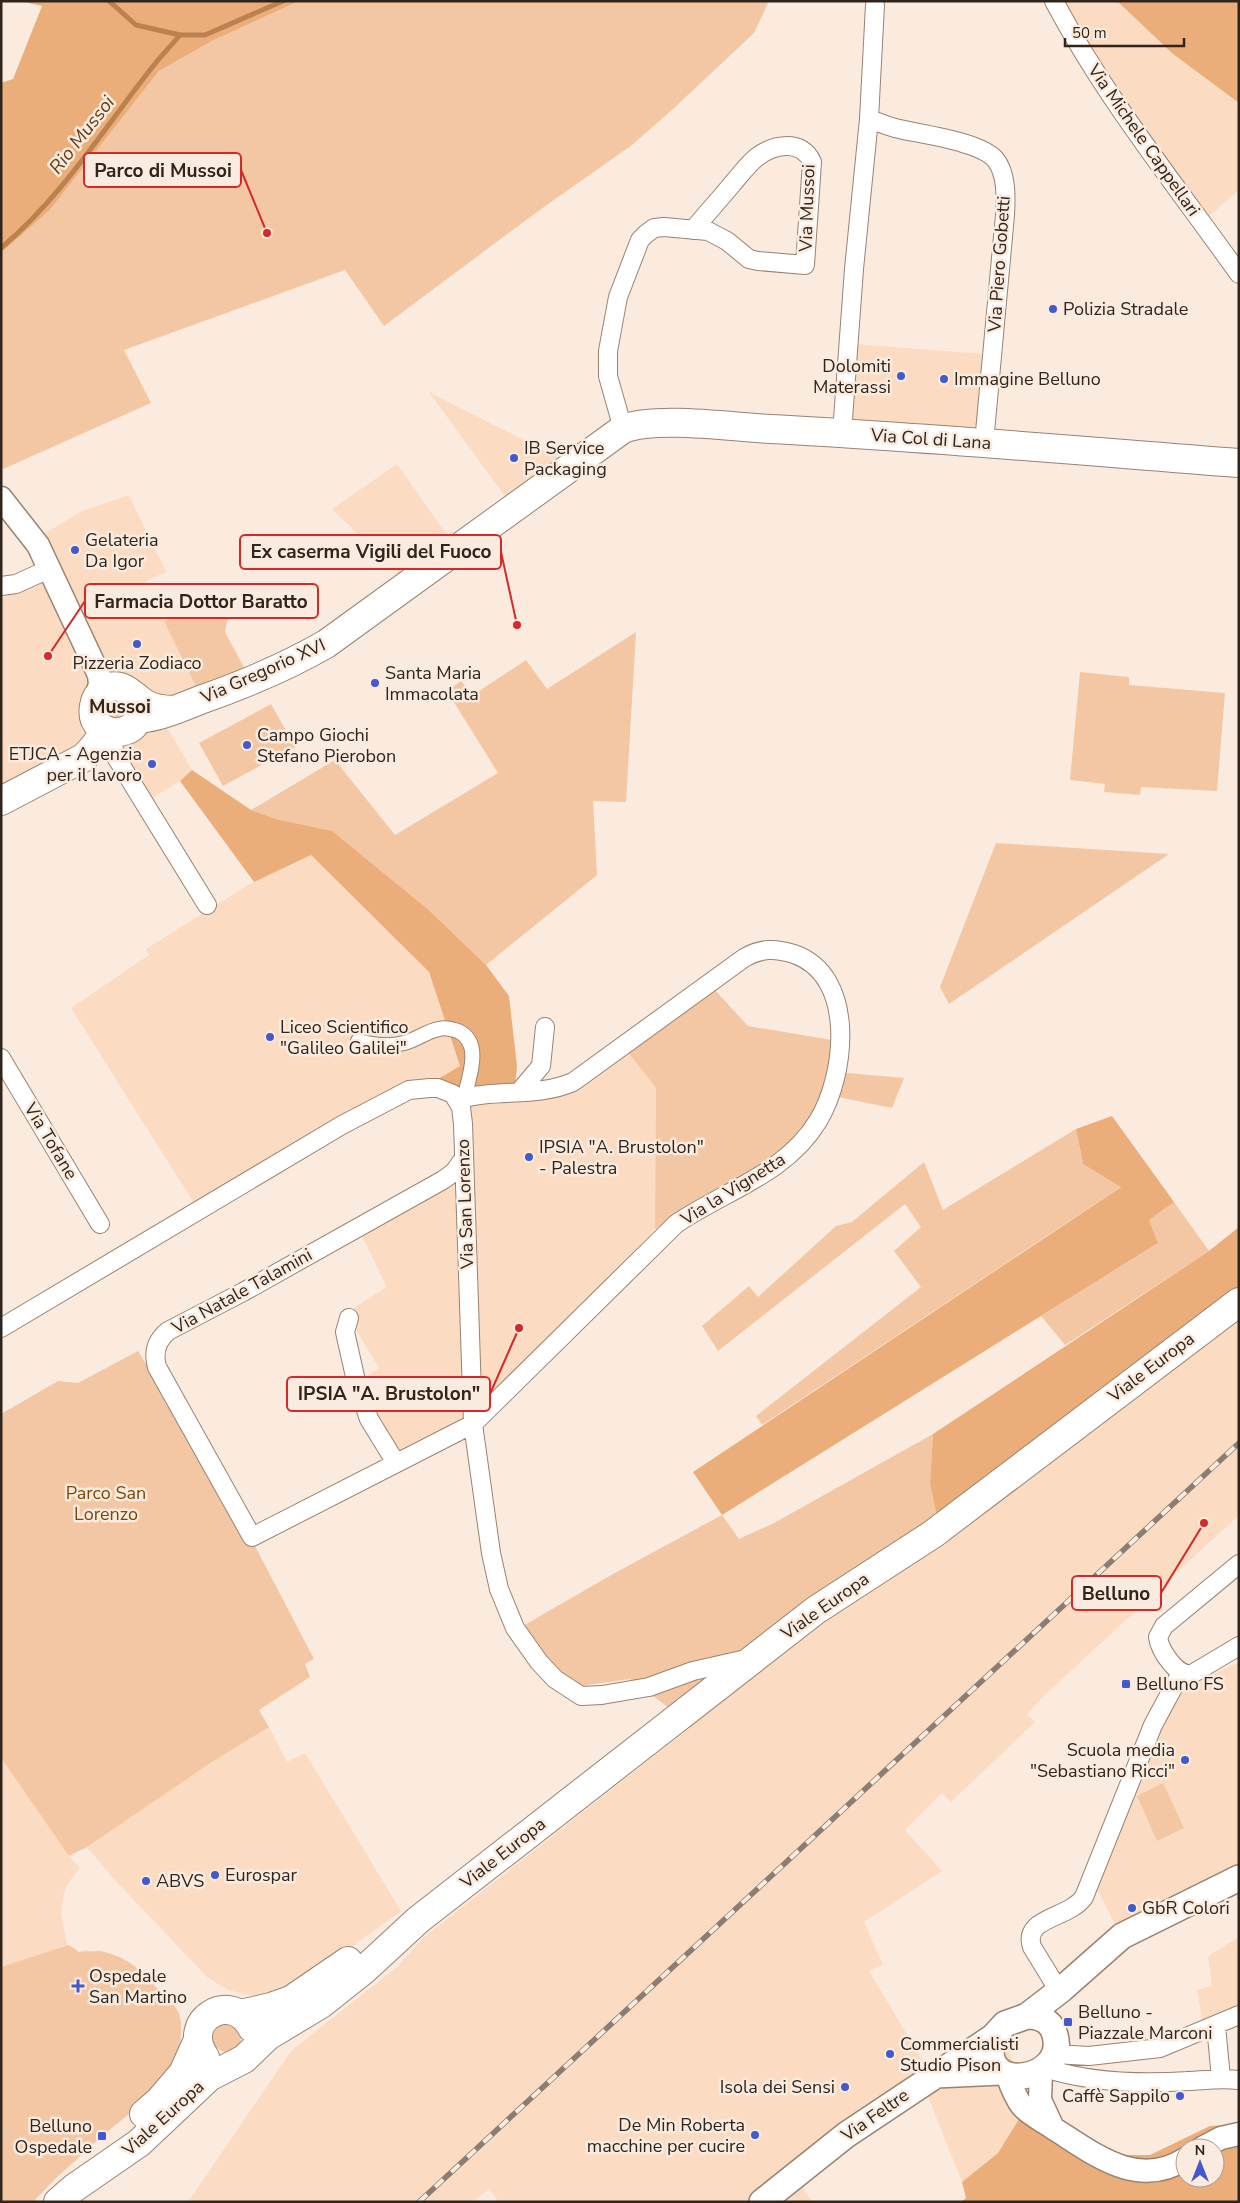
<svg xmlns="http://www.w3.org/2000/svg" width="1240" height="2203" font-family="'Nunito Sans',sans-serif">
	<rect width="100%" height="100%" fill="#fbebde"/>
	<!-- built -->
	<path fill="#fbdbc1" d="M 1047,1 L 1117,1 L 1173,54 L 1239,103 L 1239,190 L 1195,228 L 1071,45 Z
		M 854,344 L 998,355 L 990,447 L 846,437 Z
		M 429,392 L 570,464 L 512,506 Z
		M 397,464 L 456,548 L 410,584 L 332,509 Z
		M 129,495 L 166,572 L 146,581 L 202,701 L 161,717 L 192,770 L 180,781 L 141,805 L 105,744 L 1,806 L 1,599 L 49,574 L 31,542 L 82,511 Z
		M 311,855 L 429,972 L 460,1066 L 197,1208 L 71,1008 L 149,955 L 146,949 L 253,882 Z
		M 627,1051 L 656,1088 L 655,1229 L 478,1422 L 396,1463 L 352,1386 L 379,1368 L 346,1313 L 387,1287 L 356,1224 L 468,1164 L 463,1105 L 565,1088 Z
		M 1239,1311 L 1239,1515 L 1044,1696 L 1027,1714 L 1035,1722 L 951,1802 L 942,1793 L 905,1830 L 942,1871 L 864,1922 L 883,1965 L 869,1971 L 930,2073 L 1003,2036 L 1029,2103 L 998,2153 L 962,2182 L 921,2079 L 794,2173 L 812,2202 L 499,2202 L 489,2189 L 473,2202 L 188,2202 L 291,2051 L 397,1967 L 423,1938 L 940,1531 Z
		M 1239,1662 L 1239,1907 L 1231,1873 L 1122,1938 L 1095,1885 L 1169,1696 Z
		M 269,1727 L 287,1762 L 305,1753 L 401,1911 L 302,1983 L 278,1993 L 249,1995 L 228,1990 L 208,1978 L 112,1877 L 87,1847 L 212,1762 Z
		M 1,1758 L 69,1856 L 80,1868 L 68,1883 L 64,1893 L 61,1914 L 67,1944 L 79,1952 L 84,1950 L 110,1953 L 131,1963 L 173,2004 L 179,2013 L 182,2035 L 158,2090 L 102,2136 L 54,2180 L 33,2202 L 1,2202 Z
		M 1239,1937 L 1239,2019 L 1205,2034 L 1197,1990 L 1212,1986 L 1208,1956 Z"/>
	<!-- green -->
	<path fill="#f3c7a3" d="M 299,1 L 769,1 L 754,33 L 673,109 L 632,145 L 537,212 L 384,326 L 345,270 L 124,350 L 151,403 L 1,470 L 1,253 L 49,211 L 159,71 L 212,41 Z
		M 245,587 L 249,597 L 227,621 L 225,632 L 246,671 L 198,691 L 164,621 Z
		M 636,632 L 626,802 L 593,801 L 597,875 L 486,965 L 431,912 L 279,820 L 251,810 L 335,760 L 395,835 L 498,773 L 447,691 L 461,681 L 473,695 L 526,660 L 547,689 Z
		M 1080,672 L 1129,677 L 1129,685 L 1225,693 L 1217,791 L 1141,787 L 1140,795 L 1104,792 L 1105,784 L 1070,780 Z
		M 122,697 L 129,716 L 109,721 L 104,705 Z
		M 271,704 L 295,747 L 223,786 L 199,743 Z
		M 996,843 L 1169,854 L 949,1004 L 940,987 Z
		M 713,988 L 748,1026 L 838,1041 L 836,1072 L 904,1078 L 892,1108 L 828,1095 L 789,1151 L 655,1229 L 656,1088 L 627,1051 Z
		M 1076,1129 L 1083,1164 L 1122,1186 L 762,1425 L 756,1416 L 921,1287 L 894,1251 L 921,1227 L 905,1204 L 718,1351 L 702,1326 L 749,1286 L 758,1297 L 836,1226 L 852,1222 L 924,1162 L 943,1210 Z
		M 1174,1202 L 1209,1251 L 1065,1345 L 1041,1316 L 1158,1243 L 1149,1220 Z
		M 138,1351 L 252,1537 L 255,1546 L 314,1659 L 305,1664 L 310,1677 L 259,1710 L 269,1727 L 212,1762 L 87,1847 L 69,1856 L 1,1758 L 1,1414 L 58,1381 L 78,1383 Z
		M 933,1434 L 930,1484 L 940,1531 L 690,1728 L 669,1708 L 630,1679 L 573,1687 L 521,1627 L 613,1574 L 722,1515 L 739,1539 L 774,1523 Z
		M 1163,1783 L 1184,1828 L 1157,1841 L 1137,1796 Z
		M 69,1945 L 79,1952 L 101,1951 L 120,1957 L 136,1967 L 173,2004 L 179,2013 L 181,2022 L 180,2057 L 158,2090 L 102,2136 L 54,2180 L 33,2202 L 1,2202 L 1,1967 Z
		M213 2038a14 14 0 1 1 28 0a14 14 0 1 1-28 0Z"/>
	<!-- forest -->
	<path fill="#ebae7b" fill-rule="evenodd" d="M 20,1 L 299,1 L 212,41 L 159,71 L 49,211 L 1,253 L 1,83 L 13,79 L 42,6 Z
		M 1117,1 L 1239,1 L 1239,103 L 1173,54 Z
		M 192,770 L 251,810 L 279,820 L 332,831 L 431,912 L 486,965 L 509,996 L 517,1066 L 514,1095 L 463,1105 L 429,1084 L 460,1066 L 429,972 L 311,855 L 254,882 L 180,781 Z
		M 1112,1116 L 1174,1202 L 1149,1220 L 1158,1243 L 722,1515 L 693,1472 L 1121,1187 L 1083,1164 L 1076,1129 Z
		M 1239,1227 L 1239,1311 L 940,1531 L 930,1484 L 933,1434 L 1209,1251 Z
		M 1029,2103 L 1112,2155 L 1150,2155 L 1210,2126 L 1239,2124 L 1239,2202 L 961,2202 L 966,2198 L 962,2182 L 998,2153 ZM 1185,2148 L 1215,2148 L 1215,2178 L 1185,2178 Z"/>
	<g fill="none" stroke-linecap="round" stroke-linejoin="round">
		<!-- stream -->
		<path stroke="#bb814f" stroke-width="5" d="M 109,1 L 136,25 L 180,35 L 205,35 L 283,1
			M 1,248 C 61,198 102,131 150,70 C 159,58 170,47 180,35"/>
		<!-- pedestrian casing -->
		<g stroke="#9a826f" stroke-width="16">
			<path id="pedestrian" d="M 358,1041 C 373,1045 389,1047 404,1043 C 416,1040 427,1031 439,1029 C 446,1027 451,1029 458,1031 C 483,1042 469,1078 464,1098"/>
		</g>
		<!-- minor casing -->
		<g stroke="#9a826f" stroke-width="20">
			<path id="minor" d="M 1054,1 C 1106,99 1175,184 1239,274
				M 869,119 L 875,5
				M 623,429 L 608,376 L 608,351 L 618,297 L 640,240 L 646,234 L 654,228 L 664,227 L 708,231 L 727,241 L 749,259 L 758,261 L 805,265 L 812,162 C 802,139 774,144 757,157 C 748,164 741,174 733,183 C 720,199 706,214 693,230
				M 842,433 L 854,269 L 869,119 C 878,122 887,126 895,128 C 919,134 979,141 995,159 C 1007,173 1006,198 1005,215 L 984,443
				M 1,586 L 16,584 L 49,569
				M 109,731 L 116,757 L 207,905
				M 1,1058 L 100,1224
				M 519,1092 L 541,1066 L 545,1027
				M 457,1100 C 495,1088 536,1098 573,1082 L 744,958 C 761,948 775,948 794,954 C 857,976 846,1075 818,1121 C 786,1174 724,1191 676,1224 L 473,1424 L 252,1537 L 157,1367 C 153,1353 156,1341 168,1331 L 243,1292 L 443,1180 L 454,1172 L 464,1158
				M 349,1318 L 345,1332 L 356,1381 L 369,1419 L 396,1463
				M 1,1328 L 342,1125 L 409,1090 L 430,1088 L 438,1088 L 453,1094 L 461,1107 L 463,1124 L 473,1424 L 491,1553 L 499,1589 L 515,1628 L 539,1662 L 555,1679 L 581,1696 L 602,1695 L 649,1687 L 693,1671 L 746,1659
				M 1239,1564 L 1164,1626 L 1158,1637 C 1160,1651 1177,1677 1192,1674 L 1239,1646
				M 1059,1991 L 1032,1947 C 1022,1917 1069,1919 1084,1897 L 1153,1725 L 1181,1673
				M 1216,2026 L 1221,2078
				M 1054,2054 L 1089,2056 L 1160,2048 L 1239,2015
				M 1045,2068 C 1090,2083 1142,2084 1189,2081 C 1207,2080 1220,2078 1239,2080"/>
		</g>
		<!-- tertiary casing -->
		<g stroke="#9a826f" stroke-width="25">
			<path id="tertiary" d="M 1,498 L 38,545 L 99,675 L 100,684 L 95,701
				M 1041,2071 L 1040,2100 L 1053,2128
				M 1007,2075 C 1011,2086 1015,2097 1022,2106 C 1031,2116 1042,2120 1053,2128 C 1093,2153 1137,2190 1185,2159
				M 1202,2148 L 1221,2138 L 1239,2134"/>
		</g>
		<!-- secondary casing -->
		<g stroke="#9a826f" stroke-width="28">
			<path id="secondary" d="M 1027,2016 L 1062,1989 L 1122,1936 L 1239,1878
				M 1027,2016 C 1038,2016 1050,2020 1054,2032 C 1072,2081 976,2098 993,2037 L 1005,2024 Z
				M 936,2075 L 1001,2072
				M 762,2202 L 846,2135 L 993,2037"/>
		</g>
		<!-- primary casing -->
		<g stroke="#9a826f" stroke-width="30">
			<path id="primary" d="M 137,698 C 154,740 87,744 94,706 C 95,699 98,694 104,690 C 122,679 131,695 144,703 C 153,709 163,710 174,710
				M 138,719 C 160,717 180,708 200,700 C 243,685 286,667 326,644 L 623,429 C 657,416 731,427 770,429 C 926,437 1083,451 1239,463
				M 1,801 L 83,758 C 93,750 98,739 108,731
				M 241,2014 L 271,2007 L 291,2000 L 348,1961
				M 205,2057 C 179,2020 232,1989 252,2028
				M 144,2114 L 159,2101 L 183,2073 L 197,2042
				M 58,2202 L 74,2188 L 139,2143 L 209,2077 L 244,2059 L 268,2036 L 321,2004 L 365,1969 L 418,1920 L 816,1610 L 933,1534 L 1239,1302"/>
		</g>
		<!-- pedestrian -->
		<use href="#pedestrian" stroke="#fff" stroke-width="14"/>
		<!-- minor -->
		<use href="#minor" stroke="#fff" stroke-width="18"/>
		<!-- tertiary -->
		<use href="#tertiary" stroke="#fff" stroke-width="22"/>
		<!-- secondary -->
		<use href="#secondary" stroke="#fff" stroke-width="25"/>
		<!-- primary -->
		<use href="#primary" stroke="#fff" stroke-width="28"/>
		<!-- rail casing -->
		<g stroke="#8a7d73" stroke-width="5.5">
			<path id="rail" d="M 419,2202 L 1239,1443"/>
		</g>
		<!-- rail -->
		<use href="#rail" stroke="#fbebde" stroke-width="4" stroke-dasharray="11" stroke-linecap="butt"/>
	</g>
	<!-- markers -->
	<g fill="#4359cc" stroke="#fbebde" stroke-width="2">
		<circle cx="1053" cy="309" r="5"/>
		<circle cx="901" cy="376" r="5"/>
		<circle cx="944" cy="379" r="5"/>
		<circle cx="514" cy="458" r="5"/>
		<circle cx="75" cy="550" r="5"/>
		<circle cx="137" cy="644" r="5"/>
		<circle cx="375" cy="683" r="5"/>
		<circle cx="247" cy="745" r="5"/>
		<circle cx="152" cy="764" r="5"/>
		<circle cx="270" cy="1037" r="5"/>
		<circle cx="529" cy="1157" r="5"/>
		<rect x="1121" y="1679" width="10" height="10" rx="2.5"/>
		<circle cx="1185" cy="1760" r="5"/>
		<circle cx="215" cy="1875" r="5"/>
		<circle cx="146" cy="1881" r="5"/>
		<circle cx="1132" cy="1908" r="5"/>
		<path d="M75.5 1978.5h5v5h5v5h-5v5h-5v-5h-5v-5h5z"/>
		<rect x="1063" y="2017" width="10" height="10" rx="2.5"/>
		<circle cx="890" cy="2054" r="5"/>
		<circle cx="845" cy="2087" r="5"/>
		<circle cx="1180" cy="2096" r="5"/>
		<circle cx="755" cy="2135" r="5"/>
		<rect x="97" y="2131" width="10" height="10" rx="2.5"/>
	</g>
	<g text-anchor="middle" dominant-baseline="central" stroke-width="5" stroke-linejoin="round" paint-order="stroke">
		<!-- street labels -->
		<g font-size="18" fill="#2f251d" stroke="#fbebde">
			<text transform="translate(1144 140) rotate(55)">Via Michele Cappellari</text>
			<text transform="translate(807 208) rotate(-88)">Via Mussoi</text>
			<text transform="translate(999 264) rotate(-86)">Via Piero Gobetti</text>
			<text transform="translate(931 439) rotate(4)">Via Col di Lana</text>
			<text transform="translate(263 671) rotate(-24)">Via Gregorio XVI</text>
			<text transform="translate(51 1141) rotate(59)">Via Tofane</text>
			<text transform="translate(733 1189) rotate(-32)">Via la Vignetta</text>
			<text transform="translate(465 1204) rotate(-92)">Via San Lorenzo</text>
			<text transform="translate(242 1291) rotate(-29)">Via Natale Talamini</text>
			<text transform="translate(1151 1367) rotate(-37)">Viale Europa</text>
			<text transform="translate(825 1606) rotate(-35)">Viale Europa</text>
			<text transform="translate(503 1853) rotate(-38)">Viale Europa</text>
			<text transform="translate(875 2115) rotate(-35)">Via Feltre</text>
			<text transform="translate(163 2118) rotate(-42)">Viale Europa</text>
		</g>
		<!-- poi labels -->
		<g font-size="18" fill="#2f251d" stroke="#fbebde" text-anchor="start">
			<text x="1063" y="309">Polizia Stradale</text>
			<text x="891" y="366" text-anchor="end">Dolomiti<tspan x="891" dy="21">Materassi</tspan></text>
			<text x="954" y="379">Immagine Belluno</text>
			<text x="524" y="448">IB Service<tspan x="524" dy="21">Packaging</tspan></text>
			<text x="85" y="540">Gelateria<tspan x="85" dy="21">Da Igor</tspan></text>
			<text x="137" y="663" text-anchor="middle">Pizzeria Zodiaco</text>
			<text x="385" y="673">Santa Maria<tspan x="385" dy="21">Immacolata</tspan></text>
			<text x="257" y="735">Campo Giochi<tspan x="257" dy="21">Stefano Pierobon</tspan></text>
			<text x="142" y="754" text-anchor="end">ETJCA - Agenzia<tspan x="142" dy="21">per il lavoro</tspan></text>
			<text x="280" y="1027">Liceo Scientifico<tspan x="280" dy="21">"Galileo Galilei"</tspan></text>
			<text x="539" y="1147">IPSIA "A. Brustolon"<tspan x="539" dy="21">- Palestra</tspan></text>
			<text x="1136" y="1684">Belluno FS</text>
			<text x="1175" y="1750" text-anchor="end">Scuola media<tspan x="1175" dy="21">"Sebastiano Ricci"</tspan></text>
			<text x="225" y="1875">Eurospar</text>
			<text x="156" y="1881">ABVS</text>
			<text x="1142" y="1908">GbR Colori</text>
			<text x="89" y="1976">Ospedale<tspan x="89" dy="21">San Martino</tspan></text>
			<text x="1078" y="2012">Belluno -<tspan x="1078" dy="21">Piazzale Marconi</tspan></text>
			<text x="900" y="2044">Commercialisti<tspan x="900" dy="21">Studio Pison</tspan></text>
			<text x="835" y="2087" text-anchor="end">Isola dei Sensi</text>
			<text x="1170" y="2096" text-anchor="end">Caffè Sappilo</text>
			<text x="745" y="2125" text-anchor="end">De Min Roberta<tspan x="745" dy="21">macchine per cucire</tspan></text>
			<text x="92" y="2126" text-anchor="end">Belluno<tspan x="92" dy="21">Ospedale</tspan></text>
		</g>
		<!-- park labels -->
		<g font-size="18" fill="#7f4707" stroke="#fbebde">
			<text x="106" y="1493">Parco San<tspan x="106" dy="21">Lorenzo</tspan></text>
		</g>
		<!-- water labels -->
		<g font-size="19" font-style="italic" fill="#653d16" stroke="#fbebde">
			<text transform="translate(82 135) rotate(-52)">Rio Mussoi</text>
		</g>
		<!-- neighbourhood labels -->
		<g font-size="19" font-weight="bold" fill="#2f251d" stroke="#fbebde">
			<text x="120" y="707">Mussoi</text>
		</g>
	</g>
	<!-- callouts -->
	<path fill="none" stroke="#d62828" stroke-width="2" d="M267 233L241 170M517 625L501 552M48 656L85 601M519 1328L490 1394M1204 1523L1161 1593"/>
	<g fill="#d62828" stroke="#fbebde" stroke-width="2">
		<circle cx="267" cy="233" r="5"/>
		<circle cx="517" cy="625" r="5"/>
		<circle cx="48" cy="656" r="5"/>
		<circle cx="519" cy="1328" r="5"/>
		<circle cx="1204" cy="1523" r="5"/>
	</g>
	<g fill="#fbebde" stroke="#d62828" stroke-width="2">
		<rect x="84" y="153" width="157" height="34" rx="5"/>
		<rect x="240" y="535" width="261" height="34" rx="5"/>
		<rect x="85" y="584" width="233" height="34" rx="5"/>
		<rect x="287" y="1377" width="203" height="34" rx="5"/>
		<rect x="1072" y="1576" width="89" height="34" rx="5"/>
	</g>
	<g font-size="19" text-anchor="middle" font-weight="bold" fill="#2f251d">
		<text x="163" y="177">Parco di Mussoi</text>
		<text x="371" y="558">Ex caserma Vigili del Fuoco</text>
		<text x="201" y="608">Farmacia Dottor Baratto</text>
		<text x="389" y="1400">IPSIA "A. Brustolon"</text>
		<text x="1116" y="1600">Belluno</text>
	</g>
	<!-- border -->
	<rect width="1240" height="2203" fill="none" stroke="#2f251d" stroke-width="5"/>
	<!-- north arrow -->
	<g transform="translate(1200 2163)"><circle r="24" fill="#fbebde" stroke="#a99c91"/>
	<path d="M0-4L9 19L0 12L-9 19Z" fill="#4359cc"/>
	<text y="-8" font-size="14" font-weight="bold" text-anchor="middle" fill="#2f251d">N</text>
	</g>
	<!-- scale -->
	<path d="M1065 38v8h119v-8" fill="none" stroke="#2f251d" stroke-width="2.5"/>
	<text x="1072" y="38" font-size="15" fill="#2f251d" stroke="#fbebde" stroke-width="4" paint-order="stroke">50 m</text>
</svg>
